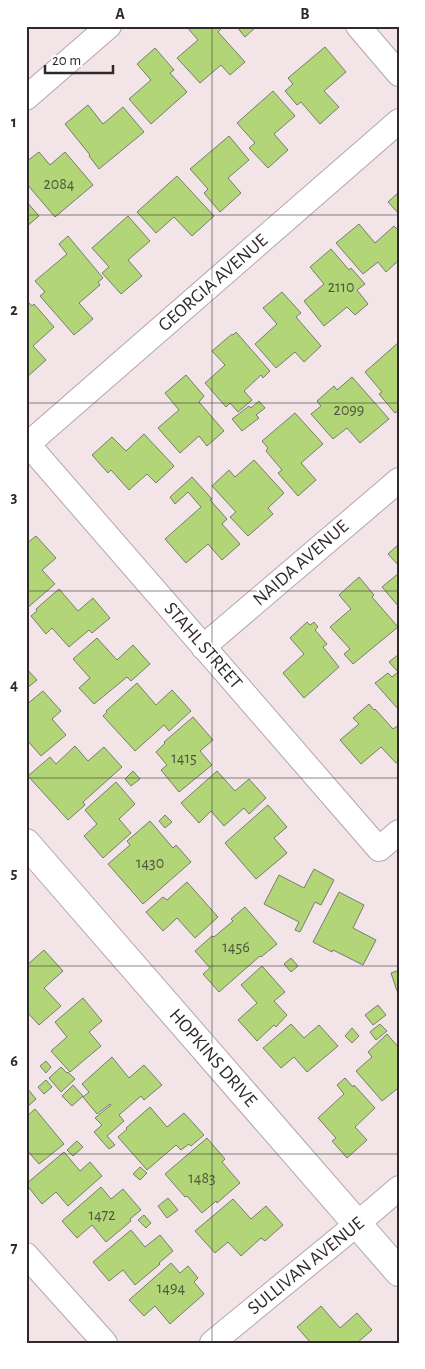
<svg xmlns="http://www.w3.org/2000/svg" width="425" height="1369" font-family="'Alegreya Sans',sans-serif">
	<rect width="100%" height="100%" fill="#f3e4e7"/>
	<!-- building -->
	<path fill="#b2d677" stroke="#787c71" d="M 186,26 L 224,26 L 218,32 L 245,62 L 230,75 L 221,65 L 200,83 L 177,58 L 198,40 Z
		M 236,26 L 257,26 L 245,37 Z
		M 325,47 L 346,72 L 324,91 L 339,107 L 320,124 L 301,102 L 297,105 L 285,91 L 293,84 L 288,78 Z
		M 155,48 L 174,70 L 170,73 L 187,92 L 151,124 L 129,99 L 151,80 L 137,64 Z
		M 273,91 L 295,116 L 274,134 L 288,150 L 268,168 L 249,148 L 255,143 L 237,123 Z
		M 88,105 L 103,124 L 123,107 L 144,132 L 99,169 L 89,156 L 90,155 L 65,124 Z
		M 229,136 L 249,160 L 228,178 L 241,193 L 220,212 L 204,193 L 208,189 L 190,169 Z
		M 39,152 L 50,165 L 65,152 L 93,185 L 55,217 L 26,183 L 26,162 Z
		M 177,176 L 214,216 L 192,236 L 174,217 L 156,233 L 137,212 Z
		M 399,192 L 399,214 L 388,202 Z
		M 26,201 L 39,216 L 26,227 Z
		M 128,216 L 150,241 L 128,260 L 142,276 L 121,294 L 102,273 L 109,267 L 92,248 Z
		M 359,224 L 375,243 L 394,226 L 399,231 L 399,260 L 386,272 L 378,262 L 363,274 L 336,243 Z
		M 68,236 L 103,278 L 98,282 L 100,285 L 79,303 L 93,319 L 74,335 L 40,296 L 45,292 L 35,281 L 67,254 L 59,244 Z
		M 331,249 L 349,270 L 351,268 L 365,284 L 357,290 L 368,304 L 355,315 L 347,307 L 324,326 L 304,301 L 324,284 L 310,267 Z
		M 282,292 L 301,313 L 296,317 L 321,346 L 304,362 L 295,352 L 276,368 L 255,344 L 277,324 L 263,308 Z
		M 26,300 L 32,306 L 34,304 L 54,327 L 33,346 L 46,360 L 26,378 Z
		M 236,332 L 270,371 L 263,378 L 261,375 L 244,391 L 252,400 L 238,412 L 230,403 L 226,407 L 205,383 L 225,365 L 212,351 L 232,334 L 233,335 Z
		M 399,342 L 399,410 L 395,413 L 379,394 L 382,392 L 365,372 Z
		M 186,375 L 204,396 L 199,402 L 224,431 L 207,446 L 199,436 L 180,453 L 158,428 L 179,410 L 165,393 Z
		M 352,377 L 389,419 L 360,443 L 347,428 L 333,439 L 311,414 L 321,406 L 317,401 L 334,386 L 337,390 Z
		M 259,401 L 265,408 L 256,415 L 259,418 L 242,431 L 232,419 L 249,406 L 251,408 Z
		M 295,413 L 323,444 L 301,463 L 316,480 L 298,496 L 278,473 L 282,470 L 266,451 L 268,448 L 262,441 Z
		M 144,434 L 174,466 L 156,483 L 147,474 L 129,490 L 111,470 L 108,473 L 92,455 L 112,437 L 126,451 Z
		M 254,460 L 284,493 L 268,508 L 273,514 L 248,536 L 230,517 L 236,512 L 212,486 L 229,470 L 235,477 Z
		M 192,477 L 212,499 L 210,500 L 227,519 L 222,524 L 240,544 L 222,560 L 208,544 L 186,563 L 165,539 L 201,507 L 188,492 L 175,504 L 170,497 Z
		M 36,536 L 56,558 L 42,570 L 55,584 L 26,609 L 26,544 Z
		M 399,544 L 399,566 L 388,554 Z
		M 399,573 L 399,607 L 382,587 Z
		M 359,577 L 374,595 L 372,597 L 398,627 L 353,664 L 344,654 L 350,649 L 330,627 L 351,609 L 339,595 Z
		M 59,589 L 78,611 L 93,598 L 110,618 L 92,633 L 89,630 L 69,647 L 52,628 L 46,634 L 31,616 L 37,611 L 36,609 Z
		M 307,622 L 310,625 L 314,622 L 318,627 L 315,630 L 327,644 L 323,647 L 339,667 L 304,698 L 283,673 L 304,654 L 290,638 Z
		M 97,638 L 117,660 L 133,645 L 150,664 L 131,681 L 127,677 L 94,704 L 79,688 L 90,678 L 73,659 Z
		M 399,654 L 399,708 L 398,709 L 375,683 L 388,673 L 392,677 L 398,672 L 389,662 Z
		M 26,668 L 37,680 L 26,689 Z
		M 137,683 L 156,705 L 172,690 L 191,711 L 169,731 L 164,725 L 135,751 L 103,716 L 107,712 L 106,711 Z
		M 43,691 L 61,711 L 52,719 L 66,735 L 41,756 L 26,739 L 26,705 Z
		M 369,704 L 374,710 L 375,709 L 393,729 L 399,725 L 399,761 L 396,763 L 381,747 L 361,764 L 340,740 L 359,724 L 353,718 Z
		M 193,717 L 213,740 L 200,751 L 212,765 L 179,792 L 161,770 L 167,765 L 156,752 L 165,743 L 164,742 Z
		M 75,746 L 88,761 L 104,747 L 122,767 L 83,802 L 85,805 L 68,820 L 28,776 L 50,757 L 56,764 Z
		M 133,771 L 140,779 L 131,786 L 125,779 Z
		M 217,771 L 235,791 L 249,779 L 266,798 L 249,814 L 244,808 L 224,826 L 211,811 L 199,823 L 181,803 Z
		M 116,782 L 135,804 L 119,819 L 131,833 L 103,858 L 84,836 L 97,824 L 85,810 Z
		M 268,805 L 287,827 L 274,838 L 287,853 L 256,879 L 225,843 Z
		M 165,815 L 172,822 L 165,828 L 159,821 Z
		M 150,821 L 173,848 L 176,845 L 191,862 L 143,904 L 108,864 L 130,845 L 127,841 Z
		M 314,869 L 334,880 L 321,905 L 315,902 L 300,932 L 295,930 L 299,922 L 264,904 L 279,875 L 304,888 Z
		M 187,882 L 218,917 L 195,938 L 177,918 L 163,931 L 146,912 L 163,897 L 167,900 Z
		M 339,892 L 364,905 L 353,928 L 376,940 L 363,965 L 333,950 L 332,952 L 313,942 Z
		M 245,907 L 277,944 L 261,957 L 260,956 L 219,992 L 203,974 L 210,968 L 195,951 L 212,936 L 214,937 L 233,921 L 231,919 Z
		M 44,950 L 63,971 L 44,988 L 61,1006 L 39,1025 L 26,1011 L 26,991 L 27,990 L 26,989 L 26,966 Z
		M 291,958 L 298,966 L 291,972 L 284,964 Z
		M 262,966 L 285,992 L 274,1001 L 287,1015 L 276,1027 L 274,1025 L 257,1041 L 238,1020 L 257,1003 L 241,985 Z
		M 399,970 L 399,990 L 397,991 L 391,973 Z
		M 83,998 L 102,1021 L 89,1032 L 101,1046 L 70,1072 L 51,1051 L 67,1037 L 55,1022 Z
		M 378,1005 L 386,1015 L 373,1025 L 365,1015 Z
		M 291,1024 L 304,1038 L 319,1025 L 338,1046 L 307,1072 L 294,1057 L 281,1068 L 263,1048 Z
		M 380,1024 L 387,1031 L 376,1040 L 370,1032 Z
		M 352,1028 L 359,1036 L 352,1043 L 345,1036 Z
		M 387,1034 L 399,1048 L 399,1091 L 397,1089 L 382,1101 L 356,1071 L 372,1057 L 368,1052 Z
		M 112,1057 L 129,1078 L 144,1065 L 162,1085 L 144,1100 L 141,1096 L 119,1115 L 124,1121 L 107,1136 L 115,1145 L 109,1149 L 94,1132 L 102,1125 L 95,1118 L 111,1105 L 110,1104 L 97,1114 L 83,1097 L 89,1092 L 82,1084 Z
		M 46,1061 L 51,1067 L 46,1073 L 40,1066 Z
		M 61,1067 L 67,1073 L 68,1072 L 75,1079 L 61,1092 L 49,1078 Z
		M 345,1078 L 353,1087 L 354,1085 L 375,1108 L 355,1127 L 367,1140 L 347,1158 L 332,1141 L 336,1138 L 318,1118 L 344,1094 L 337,1085 Z
		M 46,1080 L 52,1087 L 44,1094 L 38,1087 Z
		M 73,1085 L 83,1096 L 72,1106 L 62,1096 Z
		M 27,1088 L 36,1099 L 26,1108 L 26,1089 Z
		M 150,1107 L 167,1127 L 184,1113 L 204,1135 L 191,1146 L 189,1144 L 181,1150 L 176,1145 L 147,1170 L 118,1137 L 127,1129 L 126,1128 Z
		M 35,1109 L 64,1144 L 39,1164 L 26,1149 L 26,1117 Z
		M 207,1138 L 225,1159 L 222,1162 L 240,1183 L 217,1203 L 216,1201 L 202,1213 L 187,1196 L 185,1197 L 165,1174 Z
		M 77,1141 L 83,1147 L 73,1156 L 67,1150 Z
		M 64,1152 L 80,1171 L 90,1162 L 102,1176 L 68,1206 L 56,1192 L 42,1204 L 26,1184 Z
		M 140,1167 L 147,1173 L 140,1180 L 133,1174 Z
		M 101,1187 L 111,1199 L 123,1189 L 141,1210 L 130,1219 L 131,1221 L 106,1242 L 92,1225 L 77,1238 L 62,1221 Z
		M 168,1198 L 178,1210 L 167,1218 L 158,1206 Z
		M 233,1199 L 251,1219 L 266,1206 L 283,1225 L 265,1241 L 261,1238 L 241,1256 L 228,1242 L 215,1253 L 195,1231 Z
		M 144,1215 L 151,1223 L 146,1228 L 138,1220 Z
		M 131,1230 L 145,1247 L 160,1235 L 173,1251 L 159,1263 L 160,1264 L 135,1285 L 123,1270 L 109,1281 L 93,1262 Z
		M 171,1263 L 180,1273 L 188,1266 L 198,1278 L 194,1282 L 204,1294 L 170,1324 L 155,1306 L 144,1316 L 129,1300 Z
		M 321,1306 L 340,1328 L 357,1313 L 372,1330 L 357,1343 L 311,1343 L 297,1327 Z"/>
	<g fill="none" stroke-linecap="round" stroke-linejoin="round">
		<!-- minor casing -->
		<g stroke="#b4a6a9" stroke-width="26">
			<path id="minor" d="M 358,26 L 399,74
				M 26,98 L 109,26
				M 26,442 L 379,849 L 399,832
				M 28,444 L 399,121
				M 203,647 L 399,480
				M 26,1255 L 105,1343
				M 212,1343 L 357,1224 L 399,1188"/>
		</g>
		<!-- tertiary casing -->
		<g stroke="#b4a6a9" stroke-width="30">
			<path id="tertiary" d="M 26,843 L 399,1272"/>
		</g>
		<!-- minor -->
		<use href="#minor" stroke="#fff" stroke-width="24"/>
		<!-- tertiary -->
		<use href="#tertiary" stroke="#fff" stroke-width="28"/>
	</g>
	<!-- grid -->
	<path fill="none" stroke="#2f292b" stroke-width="1" stroke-opacity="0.55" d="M 212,26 L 212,1343M 26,215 L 399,215M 26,403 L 399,403M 26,591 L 399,591M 26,778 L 399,778M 26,966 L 399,966M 26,1154 L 399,1154"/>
	<g text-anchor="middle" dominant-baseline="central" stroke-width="4" stroke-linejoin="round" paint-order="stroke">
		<!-- number labels -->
		<g font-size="16" fill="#50543e">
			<text x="59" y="184">2084</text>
			<text x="341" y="287">2110</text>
			<text x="349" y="410">2099</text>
			<text x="184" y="758">1415</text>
			<text x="150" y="863">1430</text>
			<text x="236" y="947">1456</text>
			<text x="202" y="1178">1483</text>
			<text x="102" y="1215">1472</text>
			<text x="171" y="1288">1494</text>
		</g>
		<!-- street labels -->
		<g font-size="19" fill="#2f292b" stroke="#fff">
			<text transform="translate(213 283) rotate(-41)">GEORGIA AVENUE</text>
			<text transform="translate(301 563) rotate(-41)">NAIDA AVENUE</text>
			<text transform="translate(203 646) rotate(49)">STAHL STREET</text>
			<text transform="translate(213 1058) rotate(49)">HOPKINS DRIVE</text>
			<text transform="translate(306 1266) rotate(-39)">SULLIVAN AVENUE</text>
		</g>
	</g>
	<!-- border -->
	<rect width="425" height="1369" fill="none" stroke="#ffffff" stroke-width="55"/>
	<!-- scale -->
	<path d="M45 65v8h68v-8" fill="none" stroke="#2f292b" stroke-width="2.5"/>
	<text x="52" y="65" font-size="15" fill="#2f292b" stroke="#ffffff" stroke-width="4" paint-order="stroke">20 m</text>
	<rect x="28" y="28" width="370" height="1314" fill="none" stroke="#2f292b" stroke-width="2"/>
	<g font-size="16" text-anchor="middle" font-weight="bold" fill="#2f292b">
		<text x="120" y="19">A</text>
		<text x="305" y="19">B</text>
		<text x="14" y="127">1</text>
		<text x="14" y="315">2</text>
		<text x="14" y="502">3</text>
		<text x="14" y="690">4</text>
		<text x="14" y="878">5</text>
		<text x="14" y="1066">6</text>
		<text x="14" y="1253">7</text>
	</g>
</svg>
